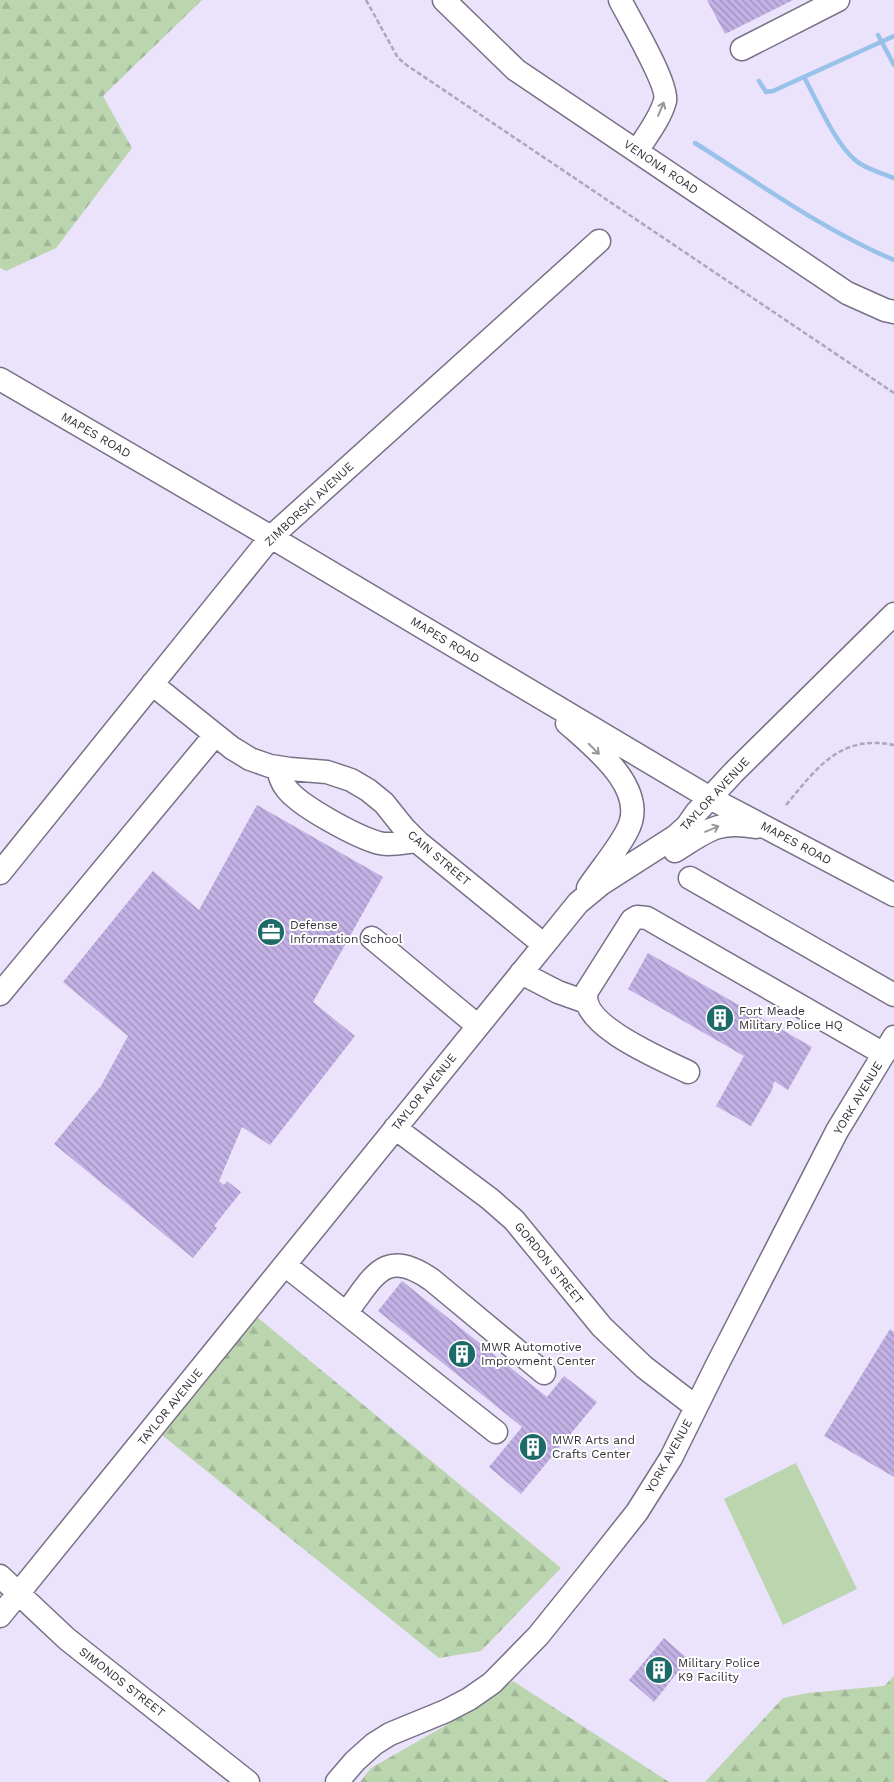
<svg xmlns="http://www.w3.org/2000/svg" width="894" height="1782" font-family="'Work Sans',sans-serif">
<defs>
<pattern id="forest-firs" width="22" height="20" patternUnits="userSpaceOnUse" patternTransform="scale(1.25)"><rect width="22" height="20" fill="#bbd5af"/><path d="M5 1l3.5 6h-7zM16 11l3.5 6h-7z" fill="#a1b797"/></pattern>
<pattern id="building-back-hatch" width="6" height="6" patternUnits="userSpaceOnUse" patternTransform="scale(1.25)"><rect width="6" height="6" fill="#c2b1e4"/><path d="M-1 5l2 2M0 0l6 6M5-1l2 2" fill="none" stroke="#9e90ba"/></pattern>
</defs>
<rect width="100%" height="100%" fill="#eae3fb"/>
<!-- green -->
<path fill="#bbd5af" d="M796 1463 857 1589 783 1625 724 1499Z"/>
<!-- forest -->
<path fill="url(#forest-firs)" d="M0 0H202L103 96 132 148 56 248 6 271 0 268Z
M257 1317 561 1568 481 1651 439 1658 162 1435Z
M894 1676V1782H705L783 1698 808 1693 884 1686Z
M513 1681 669 1782H360L371 1768 443 1727Z"/>
<g fill="none" stroke-linecap="round" stroke-linejoin="round">
<!-- stream -->
<path stroke="#99c2ea" stroke-width="4.5" d="M878 35 894 65
M804 77C817 101 835 143 855 160 865 169 882 173 894 178
M759 81 766 92 773 91 894 36
M695 143C760 184 823 230 894 260"/>
</g>
<!-- building -->
<path fill="url(#building-back-hatch)" d="M707 0H793L725 34Z
M257 805 383 877 313 1002 355 1036 270 1145 242 1127 219 1181 224 1185 227 1181 241 1192 214 1226 217 1228 193 1258 54 1144 101 1086 128 1036 63 982 153 871 199 910Z
M648 953 812 1047 788 1090 774 1081 772 1090 751 1126 716 1106 744 1056 628 989Z
M402 1281 547 1397 564 1376 597 1402 521 1494 489 1467 522 1427 378 1311Z
M890 1329 894 1332V1477L824 1436Z
M664 1638 688 1659 654 1702 629 1680Z"/>
<g fill="none" stroke-linecap="round" stroke-linejoin="round">
<defs>
<path id="minor" d="M444 0 516 70 847 293 885 310 894 312
M620 0C629 18 669 85 665 101 660 119 647 135 637 151
M742 49 838 0
M0 379 271 537 710 798 894 895
M152 684 232 748 250 759 270 766 290 769 327 772 351 780 368 790 384 803 404 828 419 843 543 944
M567 723C594 747 650 790 627 831 618 849 600 870 588 888
M278 767C279 775 281 782 286 788 299 806 357 837 379 843 390 846 405 842 417 841
M675 851C707 831 717 820 756 827
M0 873 271 537 599 241
M690 878 894 995
M372 938 478 1026
M521 973 558 992 586 1002
M0 994 215 735
M688 1072C664 1060 577 1025 587 991L632 920 637 917 647 918 884 1054
M395 1128 490 1199 514 1220 602 1327 644 1367 696 1407
M285 1265 496 1432
M346 1313C374 1277 384 1246 432 1280L544 1373
M0 1576 67 1639 248 1782
M0 1616 578 903 601 884 676 836 687 826 696 813 734 772 894 614
M337 1782 355 1761 374 1744 390 1734 446 1711 469 1699 492 1683 538 1636 588 1574 637 1512 671 1458 717 1365 837 1131 894 1037"/>
</defs>
<!-- minor casing -->
<use href="#minor" stroke="#787186" stroke-width="25"/>
<!-- path -->
<path stroke="#ada7ba" stroke-width="2.5" stroke-dasharray="5 2.5" stroke-linecap="butt" d="M366 0 398 58 408 66 894 393
M786 805C817 768 840 734 894 745"/>
<!-- minor -->
<use href="#minor" stroke="#fff" stroke-width="22"/>
</g>
<!-- one-way arrows -->
<defs><path id="oneway-shaft" d="M-6 0H5M1.5-3L5.5 0L1.5 3" fill="none" stroke-width="1.6" stroke-linecap="round" stroke-linejoin="round" transform="scale(1.25)"/></defs>
<g stroke="#99989c">
<use href="#oneway-shaft" transform="translate(661 109) rotate(-67)"/>
<use href="#oneway-shaft" transform="translate(594 749) rotate(45)"/>
<use href="#oneway-shaft" transform="translate(712 829) rotate(-23)"/>
</g>
<!-- icons -->
<defs>
<symbol id="office-disc" viewBox="-11 -11 22 22"><circle r="9.5" fill="#1d6a69" stroke="#fff"/><path d="M-6-3h4V-5.5h4V-3h4V5H-6ZM-1-4.5V-3h2v-1.5ZM-6 0V1H6V0Z" fill="#fff"/></symbol>
<symbol id="building-disc" viewBox="-11 -11 22 22"><circle r="9.5" fill="#1d6a69" stroke="#fff"/><path d="M-4-6H4V6H1V3H-1V6H-4ZM-2.5-4.3h1.7v1.8h-1.7ZM.8-4.3h1.7v1.8H.8ZM-2.5-1h1.7V.8h-1.7ZM.8-1h1.7V.8H.8Z" fill="#fff"/></symbol>
</defs>
<g fill-rule="evenodd">
<use href="#office-disc" x="255" y="916" width="32" height="32"/>
<use href="#building-disc" x="704" y="1002" width="32" height="32"/>
<use href="#building-disc" x="446" y="1338" width="32" height="32"/>
<use href="#building-disc" x="517" y="1431" width="32" height="32"/>
<use href="#building-disc" x="643" y="1654" width="32" height="32"/>
</g>
<g text-anchor="middle" stroke-width="4" stroke-linejoin="round" paint-order="stroke">
<!-- street labels -->
<g font-size="12" fill="#333039" stroke="#fff">
<text transform="translate(661 167) rotate(34)" y="4">VENONA ROAD</text>
<text transform="translate(96 435) rotate(30)" y="4">MAPES ROAD</text>
<text transform="translate(309 504) rotate(-43)" y="4">ZIMBORSKI AVENUE</text>
<text transform="translate(445 640) rotate(31)" y="4">MAPES ROAD</text>
<text transform="translate(715 794) rotate(-47)" y="4">TAYLOR AVENUE</text>
<text transform="translate(796 843) rotate(28)" y="4">MAPES ROAD</text>
<text transform="translate(439 858) rotate(40)" y="4">CAIN STREET</text>
<text transform="translate(424 1092) rotate(-51)" y="4">TAYLOR AVENUE</text>
<text transform="translate(858 1098) rotate(-59)" y="4">YORK AVENUE</text>
<text transform="translate(549 1263) rotate(51)" y="4">GORDON STREET</text>
<text transform="translate(170 1407) rotate(-51)" y="4">TAYLOR AVENUE</text>
<text transform="translate(669 1456) rotate(-61)" y="4">YORK AVENUE</text>
<text transform="translate(122 1682) rotate(38)" y="4">SIMONDS STREET</text>
</g>
<!-- poi labels -->
<g font-size="12" fill="#333039" stroke="#fff" text-anchor="start">
<text x="290" y="929">Defense<tspan x="290" dy="14">Information School</tspan></text>
<text x="739" y="1015">Fort Meade<tspan x="739" dy="14">Military Police HQ</tspan></text>
<text x="481" y="1351">MWR Automotive<tspan x="481" dy="14">Improvment Center</tspan></text>
<text x="552" y="1444">MWR Arts and<tspan x="552" dy="14">Crafts Center</tspan></text>
<text x="678" y="1667">Military Police<tspan x="678" dy="14">K9 Facility</tspan></text>
</g>
</g>
</svg>
